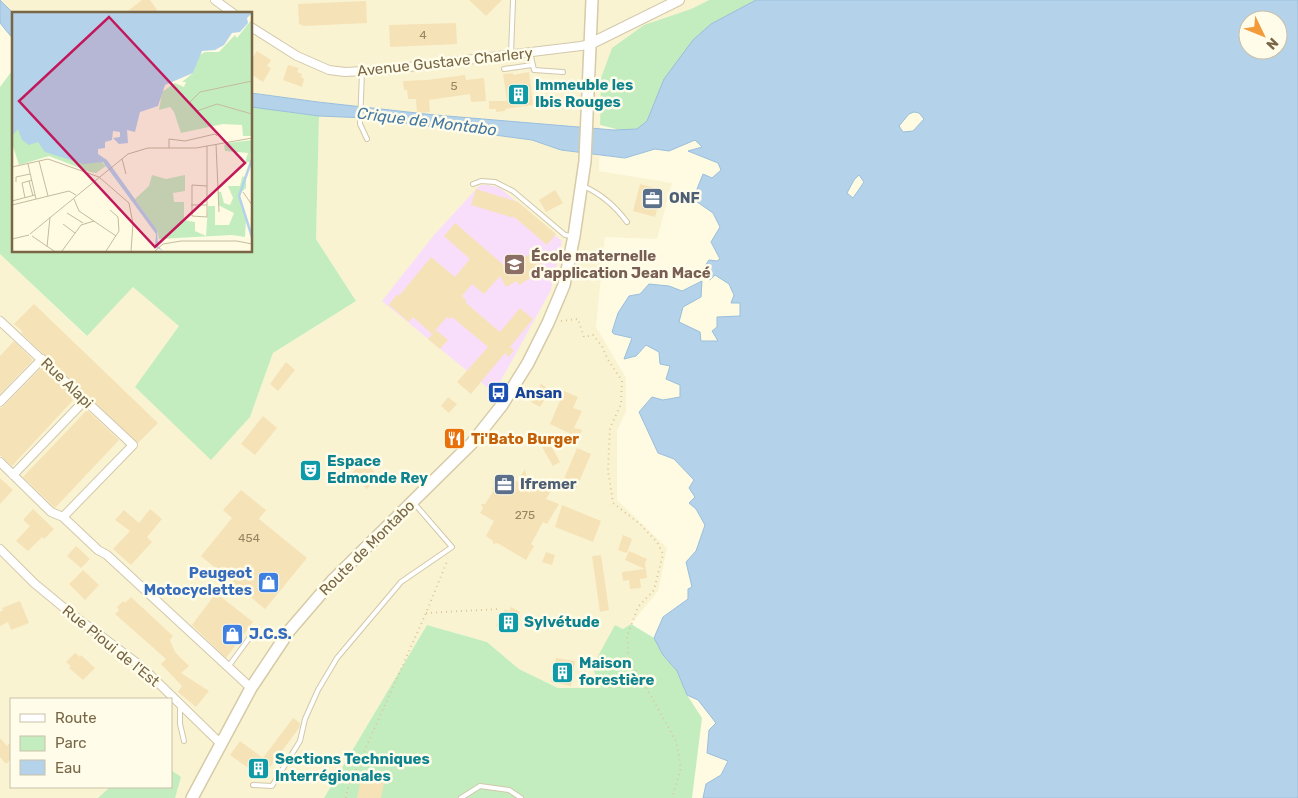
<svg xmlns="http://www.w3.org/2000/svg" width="1298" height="798" font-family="Rubik,sans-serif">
<rect width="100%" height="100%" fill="#fefbe2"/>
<!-- residential -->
<path fill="#f9f3d2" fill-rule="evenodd" d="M1 0H709L691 9 601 79 599 171 672 183 657 239 605 237 596 327 626 378V411L617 431V500L667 548 658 591 631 624 623 629 616 626 602 688H558L519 669 487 642 427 625 324 798H0V254L86 336 133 287 180 326 250 417 273 353 356 301 316 239 319 116 318 103 251 93V14H14ZM11 699H171V787H11Z"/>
<!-- education -->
<path fill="#f8defa" d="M480 185H489L500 188 562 241 551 290 494 393 382 301 434 235Z"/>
<!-- green -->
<path fill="#c4edbf" d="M709 0H933L717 121 632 133 600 125 601 78 612 48 644 25 691 9Z
M14 68V251H251V107L319 116 316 239 356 301 273 353 250 417 211 460 135 387 179 326 133 287 87 336 0 254V87Z
M631 624 654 638 663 655 677 671 687 695 702 718 692 798H324L427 625 487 642 519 669 558 688H601L592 667 615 625 623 629Z
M171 770 181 777 175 798H98L110 787H171Z"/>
<!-- water -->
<path fill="#b4d2ea" stroke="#9abfdc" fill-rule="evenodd" d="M0 0 14 14V40L0 23Z
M756 0H1298V798H703L706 784 721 775 728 761 707 753 709 730 716 723 698 700 687 695 677 671 663 655 654 638 663 617 688 599V589L692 587 686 562 696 551 705 525 696 509 689 503 695 497 689 488 694 480 674 459 658 453 639 412 652 397 663 400 680 397V385L666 379 670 366 660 364 659 352 646 345 636 356 624 359 632 338 614 334 612 332 618 313 629 296 640 294 649 284 669 286 682 291 702 281 701 297 683 307 679 322 700 332 701 341H718L712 331 717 327V317L740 316V303H731L734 295 729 284 715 275 710 280 703 276 702 270 709 260 717 261 720 259 711 242 720 227 713 213 693 199 703 174 712 178 721 170 718 163 688 151 702 147 695 140 669 151 655 149 625 158 561 150 532 140 367 118 319 116 251 107V93L318 102 435 115 614 130 637 129 647 121 664 79 693 40 711 24ZM1248 20H1278V50H1248ZM914 112 919 113 924 119 913 131 903 132 899 126 909 114ZM859 175 864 182 853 198 847 193 854 180Z"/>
<!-- building -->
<path fill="#f6e2b7" d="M142 0H150L160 14H124Z
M469 0H502L486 16Z
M366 1 367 23 304 26 299 24 298 4Z
M456 23 457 44 390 47 389 25Z
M257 51 271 60 267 66 271 68 263 82 251 74V60Z
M288 65 299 68 297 72 302 74 301 77 304 79 302 87 283 80Z
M529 72 533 105 505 109V111L496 112V109H489V101H507L503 74 513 73V75Z
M465 75 466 80 484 78 486 101 471 102 470 94 429 100 430 112 417 113 416 99H408L407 90H404L403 81 427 80Z
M640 184 663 190 655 217 633 211Z
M476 189 518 202 556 234 547 245 512 215 514 218 471 205Z
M555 190 563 203 546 212 539 200Z
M455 223 506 267 534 252 542 266 532 272 534 276 519 285 517 281 506 287 500 276 484 294 472 284 462 296 467 301 465 302 500 332 520 308 533 319 510 347 514 350 509 357 505 353 471 394 457 382 488 347 452 317 450 319 447 317 432 334 413 317 409 322 389 305 397 294 399 296 431 257 455 277 470 259 444 236Z
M34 304 158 423 138 443 21 333 23 332 14 324Z
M436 330 448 340 440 349 428 339Z
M14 341 33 360 0 394V356Z
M286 362 295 370 278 391 270 384Z
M42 367 75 398 12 466 0 455V408L4 406Z
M541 384 550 390 540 407 531 402Z
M564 391 578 397 573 408 582 411 574 428 582 430 578 439 568 435 569 433 550 424Z
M448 397 457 404 449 413 441 406Z
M87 410 119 440 55 508 23 477Z
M263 416 277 428 255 455 241 444Z
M453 428 462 436 452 446 444 438Z
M549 442 560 462 553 466 542 447Z
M577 448 591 454 575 491 561 486Z
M363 461 379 476 367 489 351 474Z
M525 469 529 494 537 482 551 491 546 499 559 504 547 524 543 522 531 544 534 546 526 560 501 545 497 543 493 544V541L486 536 494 521 480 513 483 508 481 504H485L494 490 492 489 494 485 493 481H497L502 473 517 482Z
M0 478 13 490 0 504Z
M241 490 266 510 259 519 307 558 265 609 201 556 232 518 223 510Z
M562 505 601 521 593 542 555 527Z
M33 509 54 529 44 539 42 537 28 551 16 541 30 526 23 520Z
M150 509 162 519 147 537 152 542 131 565 113 549 130 531 115 520 124 510 139 523Z
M623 535 632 539 627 553 618 550Z
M76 546 90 559 81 568 67 556Z
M629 551 647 559 645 563 647 578 640 579 641 588 630 589 629 580 623 581 622 572 645 569 625 560Z
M546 552 555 555 552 565 542 562Z
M601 555 609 610 600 612 592 556Z
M83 570 99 585 85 600 69 584Z
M216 593 253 622 226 658 192 625Z
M131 597 173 636 170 640 175 652 189 666 181 673 209 691 196 707 178 692 182 686 161 664 166 659 115 614 119 610 117 607 123 601 125 603Z
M20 601 29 623 11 630 8 622 0 626V612L3 610 2 608Z
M511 607 520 612 518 616 520 618 513 631 507 627 505 630 496 626 505 609 509 611Z
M75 653 80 657 81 655 95 668 83 680 69 668 71 666 66 662Z
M556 658 575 661 571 686 551 682Z
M293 718 300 723 299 728 262 778 230 755 240 741 263 758Z
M0 738 7 746 11 742V759L6 764 0 757Z
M361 779 384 783 381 798H357Z"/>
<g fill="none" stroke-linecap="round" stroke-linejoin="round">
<defs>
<path id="service" d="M530 52 534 70 563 72
M511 54 513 0
M504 69 532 65
M362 72 360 124 367 139
M473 184 481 181 495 182 513 191 565 235 572 236
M583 186C602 194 615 206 627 222
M228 667 256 629
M180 705V724L184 741
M253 785 272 786 300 741 305 719 318 690 337 658 401 582 452 547 413 502
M461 798 480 786 509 790 521 798"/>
<path id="minor" d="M215 0 234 14
M251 27 297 56 329 70 345 72 384 70 581 46 590 44
M0 321 133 445 63 517 51 512 0 462
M0 402 42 359
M13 475 85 400
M63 517 98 550 107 555 251 688
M0 549 34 583 69 612 142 667 221 744"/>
<path id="tertiary" d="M590 44 679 0"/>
<path id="secondary" d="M192 798 251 688 289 631 332 581 472 443 502 405 528 363 548 323 564 285 574 236 585 161 592 0"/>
</defs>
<!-- service casing -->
<use href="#service" stroke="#d2c8aa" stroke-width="6"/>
<!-- minor casing -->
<use href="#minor" stroke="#d2c8aa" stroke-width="10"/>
<!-- tertiary casing -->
<use href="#tertiary" stroke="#d2c8aa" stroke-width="12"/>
<!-- secondary casing -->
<use href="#secondary" stroke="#d6caa7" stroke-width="14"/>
<!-- path -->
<path stroke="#dbc69a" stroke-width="2" stroke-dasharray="1 4" stroke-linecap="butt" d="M561 321 578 319 584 337 593 335 602 346 607 358 622 381 621 404 610 428 608 471 613 503 640 524 657 542 663 554 654 590 638 607 627 637 629 659 647 689 676 741 681 768 672 798
M426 613 499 609
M346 798 347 790 426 613 448 559"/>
<!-- service -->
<use href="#service" stroke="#fff" stroke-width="4"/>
<!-- minor -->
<use href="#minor" stroke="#fff" stroke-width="8"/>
<!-- tertiary -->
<use href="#tertiary" stroke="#fff" stroke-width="10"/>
<!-- secondary -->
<use href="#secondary" stroke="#fff" stroke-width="11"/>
</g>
<!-- icons -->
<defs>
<symbol id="building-square" viewBox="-11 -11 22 22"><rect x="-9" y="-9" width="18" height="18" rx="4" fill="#0f9aa8" stroke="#fffdea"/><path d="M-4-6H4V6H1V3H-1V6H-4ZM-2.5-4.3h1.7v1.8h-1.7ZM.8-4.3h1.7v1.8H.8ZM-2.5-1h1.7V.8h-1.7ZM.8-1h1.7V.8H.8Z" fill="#fff"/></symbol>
<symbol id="office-square" viewBox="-11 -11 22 22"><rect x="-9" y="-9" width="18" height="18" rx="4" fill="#5c6f8a" stroke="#fffdea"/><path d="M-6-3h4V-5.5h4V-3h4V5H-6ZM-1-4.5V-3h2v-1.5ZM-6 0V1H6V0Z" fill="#fff"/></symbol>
<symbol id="school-square" viewBox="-11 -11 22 22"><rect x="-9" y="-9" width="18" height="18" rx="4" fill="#8d6e63" stroke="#fffdea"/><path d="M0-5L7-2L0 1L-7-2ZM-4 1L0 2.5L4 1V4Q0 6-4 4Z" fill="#fff"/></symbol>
<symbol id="bus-square" viewBox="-11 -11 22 22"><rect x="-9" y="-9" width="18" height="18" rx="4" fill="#1a4fb4" stroke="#fffdea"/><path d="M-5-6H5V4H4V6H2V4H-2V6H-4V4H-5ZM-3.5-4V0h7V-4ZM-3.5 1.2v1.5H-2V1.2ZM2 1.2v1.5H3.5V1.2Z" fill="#fff"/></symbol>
<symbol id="restaurant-square" viewBox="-11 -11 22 22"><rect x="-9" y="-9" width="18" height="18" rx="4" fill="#e8710a" stroke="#fffdea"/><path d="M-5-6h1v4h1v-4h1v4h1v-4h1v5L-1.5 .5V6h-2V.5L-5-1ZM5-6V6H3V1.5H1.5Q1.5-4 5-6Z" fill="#fff"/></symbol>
<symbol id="theatre-square" viewBox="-11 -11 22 22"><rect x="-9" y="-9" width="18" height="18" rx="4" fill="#0f9aa8" stroke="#fffdea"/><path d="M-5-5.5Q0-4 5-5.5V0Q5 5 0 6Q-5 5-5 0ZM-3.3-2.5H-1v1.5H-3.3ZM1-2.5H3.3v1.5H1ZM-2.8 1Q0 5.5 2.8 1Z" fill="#fff"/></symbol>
<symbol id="shop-square" viewBox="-11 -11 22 22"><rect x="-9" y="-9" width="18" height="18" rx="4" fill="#3f7fe0" stroke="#fffdea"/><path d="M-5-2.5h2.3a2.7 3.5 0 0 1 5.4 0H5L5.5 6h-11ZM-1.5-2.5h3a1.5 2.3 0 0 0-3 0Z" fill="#fff"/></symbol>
</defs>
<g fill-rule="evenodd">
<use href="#building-square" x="506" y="82" width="25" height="25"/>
<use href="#office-square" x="640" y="186" width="25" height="25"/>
<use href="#school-square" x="502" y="252" width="25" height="25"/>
<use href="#bus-square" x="486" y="380" width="25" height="25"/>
<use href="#restaurant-square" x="442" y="426" width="25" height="25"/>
<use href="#theatre-square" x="298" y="458" width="25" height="25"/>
<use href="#office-square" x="492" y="472" width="25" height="25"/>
<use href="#shop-square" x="256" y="570" width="25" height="25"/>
<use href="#building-square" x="496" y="610" width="25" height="25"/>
<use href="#shop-square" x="220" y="622" width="25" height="25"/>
<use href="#building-square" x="550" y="660" width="25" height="25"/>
<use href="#building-square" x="246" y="756" width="25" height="25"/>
</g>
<g text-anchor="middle" stroke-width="5" stroke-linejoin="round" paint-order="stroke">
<!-- number labels -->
<g font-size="12" fill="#988562">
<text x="423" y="39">4</text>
<text x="454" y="90">5</text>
<text x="525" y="519">275</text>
<text x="249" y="542">454</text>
</g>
<!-- street labels -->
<g font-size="15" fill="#786646" stroke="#fffdea">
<text transform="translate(445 62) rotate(-6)" y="5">Avenue Gustave Charlery</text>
<text transform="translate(67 383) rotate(44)" y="5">Rue Alapi</text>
<text transform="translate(367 548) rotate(-45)" y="5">Route de Montabo</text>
<text transform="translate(111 646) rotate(39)" y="5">Rue Pioui de l'Est</text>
</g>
<!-- culture labels -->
<g font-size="15" font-weight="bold" fill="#0d838f" stroke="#fffdea" text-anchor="start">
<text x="535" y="90">Immeuble les<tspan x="535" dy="17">Ibis Rouges</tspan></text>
<text x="327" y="466">Espace<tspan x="327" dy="17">Edmonde Rey</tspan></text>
<text x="524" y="627">Sylvétude</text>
<text x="579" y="668">Maison<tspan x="579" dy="17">forestière</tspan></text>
<text x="275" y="764">Sections Techniques<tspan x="275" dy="17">Interrégionales</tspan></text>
</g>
<!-- service labels -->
<g font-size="15" font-weight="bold" fill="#4e5e75" stroke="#fffdea" text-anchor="start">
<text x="669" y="203">ONF</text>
<text x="520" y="489">Ifremer</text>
</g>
<!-- education labels -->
<g font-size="15" font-weight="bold" fill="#785e54" stroke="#fffdea" text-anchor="start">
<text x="531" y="261">École maternelle<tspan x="531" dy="17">d'application Jean Macé</tspan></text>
</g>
<!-- transit labels -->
<g font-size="15" font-weight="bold" fill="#164399" stroke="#fffdea" text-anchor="start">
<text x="515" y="398">Ansan</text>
</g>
<!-- food labels -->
<g font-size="15" font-weight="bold" fill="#c56008" stroke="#fffdea" text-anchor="start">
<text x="471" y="444">Ti'Bato Burger</text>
</g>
<!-- shop labels -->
<g font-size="15" font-weight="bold" fill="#366cbe" stroke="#fffdea" text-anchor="end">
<text x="252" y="578">Peugeot<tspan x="252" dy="17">Motocyclettes</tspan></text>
<text x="249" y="639" text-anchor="start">J.C.S.</text>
</g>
<!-- water labels -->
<g font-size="16" font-style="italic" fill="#4579a4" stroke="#fffdea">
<text transform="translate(427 121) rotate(7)" y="6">Crique de Montabo</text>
</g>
</g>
<!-- overview -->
<g transform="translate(12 12)">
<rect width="240" height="240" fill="#fefbe2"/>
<path d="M240 7V124H231L230 113 211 112 169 121 162 100 158 95 147 98 150 80 163 71 172 75 174 70H170L181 61 188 43 193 40H207L220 26 223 23 225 26ZM0 106 81 142 94 154 84 161 78 160 37 144 7 153 0 131ZM240 128 238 150H233L236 141 213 139 212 133 216 131ZM140 163 154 167 173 163V179L161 181 162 190H172V208L183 210V219L194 224 196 194H203V213H217L222 201 206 193V180H209L212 191 218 193 221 186 216 174H228L230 165 234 164V176L226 183 234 207 233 225 220 223 147 227 145 218 123 187 137 174Z" fill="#c4edbf"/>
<path d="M0 1H240L235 6 236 11 228 20 220 21 212 33 203 38 190 39 181 61 153 73 146 94 128 100 123 120 115 118 116 131 107 132 101 126 108 125V120L101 119 100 128 93 130V136L86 137V142L95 148 145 218 146 234 151 239 143 235 144 222 91 150 71 152 33 140 26 130 17 133 10 128 6 117 0 124Z" fill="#b4d2ea"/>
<path fill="none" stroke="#b4d2ea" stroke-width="2.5" d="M240 147 227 184 240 225"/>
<path fill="none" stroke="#c4bb9f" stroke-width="1" d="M240 69 188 80 178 90 185 99 205 92 240 102M204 132 207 200M195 134V174M157 136V127L173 129 203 122 205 124M110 147 114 162M27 149 36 184M16 152 24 187M0 155 36 147 87 165 117 191 121 212 119 239M17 169 21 184M4 170V165L18 162M180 173 195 174V205L180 204ZM231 180 240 193M13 186 10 171 20 168M62 187 67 199 104 224M0 189 23 183M0 193 57 179 64 183M179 193H195M55 201 71 211M51 212 63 221M18 222 116 142 136 136H184L240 126M20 224 42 239M0 227 17 223M35 235 38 205M50 239 69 213 82 209M94 239 107 219 106 205 98 198M143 239 151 232 169 229H225L240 232"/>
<path fill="#c2185b" fill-opacity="0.15" stroke="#c2185b" stroke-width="2.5" d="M97 5 233 151 143 235 7 89Z"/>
<rect width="240" height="240" fill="none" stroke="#786646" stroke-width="2.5"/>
</g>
<!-- legend -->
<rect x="10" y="698" width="162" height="90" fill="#fffdea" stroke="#c9c1a8"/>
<rect x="20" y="714" width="25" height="8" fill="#ffffff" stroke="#c9c1a8"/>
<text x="55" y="723" font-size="15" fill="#786646">Route</text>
<rect x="20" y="736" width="25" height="15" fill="#c4edbf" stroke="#c9c1a8"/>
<text x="55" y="748" font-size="15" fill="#786646">Parc</text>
<rect x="20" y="760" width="25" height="15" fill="#b4d2ea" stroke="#c9c1a8"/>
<text x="55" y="773" font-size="15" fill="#786646">Eau</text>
<!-- north arrow -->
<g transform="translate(1263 35) rotate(133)"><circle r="24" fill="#fffdea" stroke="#c9c1a8"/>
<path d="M0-4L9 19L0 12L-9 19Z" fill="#f39a3b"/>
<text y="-8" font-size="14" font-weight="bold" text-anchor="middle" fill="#786646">N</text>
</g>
</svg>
